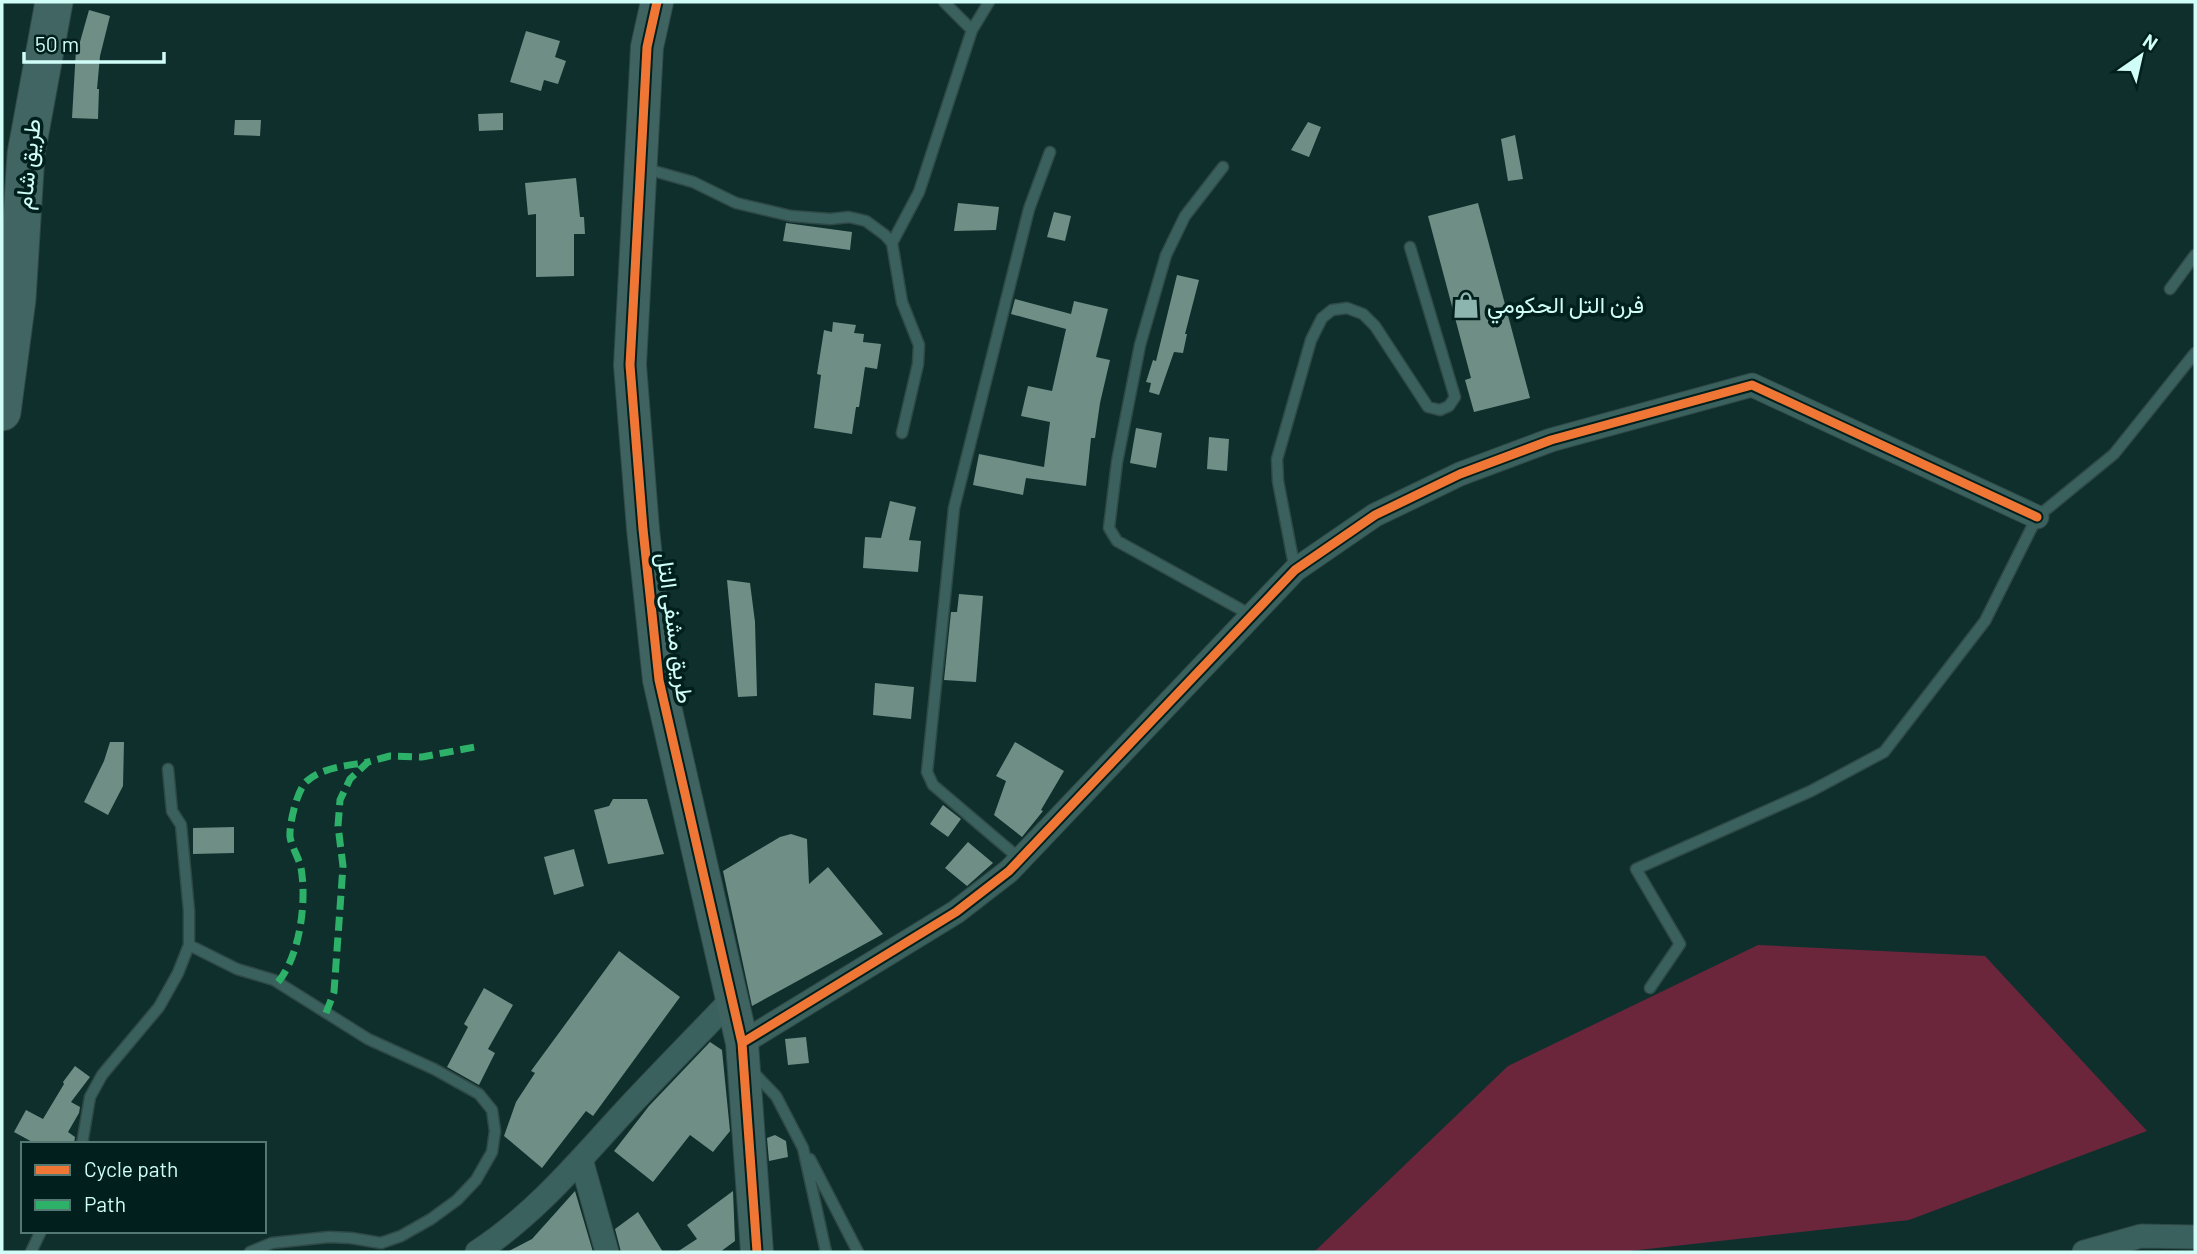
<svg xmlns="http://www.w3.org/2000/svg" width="2197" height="1254" font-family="Barlow,Vazirmatn,sans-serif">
<rect width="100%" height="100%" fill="#0e2f2c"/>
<!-- green -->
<path fill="#6c263c" d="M1758 945 1985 956 2147 1131 1909 1220 1621 1252H1314L1508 1066Z"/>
<!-- building -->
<path fill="#6f8e86" d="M89 10 110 16 100 56 97 89H99L98 119 72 118 76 49H78Z
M526 31 560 41 555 57 566 61 558 84 544 80 541 91 510 82Z
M503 113V130L479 131 478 114Z
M235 120H261L260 136 234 135Z
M1308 122 1321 127 1309 157 1291 150Z
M1515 135 1523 179 1508 181 1501 139Z
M576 178 580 217H584L585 234H574V276L536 277V214L528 215 525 183Z
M958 203 999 207 996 230 954 231Z
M1478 203 1530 398 1474 412 1465 380 1471 378 1428 216Z
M1054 212 1071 216 1065 241 1047 237Z
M786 223 852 232 850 250 783 241Z
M1177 275 1199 280 1185 334H1187L1183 353 1174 352 1159 395 1149 392 1151 383 1146 382 1153 360 1156 361Z
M1015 299 1071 314 1074 301 1108 309 1096 357 1110 360 1100 403 1095 438H1091L1086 486 1026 478 1023 495 973 485 979 454 1044 467 1050 422 1021 416 1028 386 1052 391 1066 329 1011 314Z
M833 322 856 325 854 333 864 334 863 342 881 344 877 369 865 367 859 407H856L852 434 814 428 821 375 817 374 824 330 832 332Z
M1136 428 1162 433 1156 468 1130 463Z
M1209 437 1229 439 1227 471 1207 469Z
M890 501 916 507 909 540 921 541 918 572 863 568 865 537 881 538Z
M727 580 750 583 755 622 757 696 738 697Z
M959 594 983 596 976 682 944 680 951 612H957Z
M875 683 914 687 911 719 873 715Z
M110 742H124L123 786 108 815 84 802 104 761Z
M1015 742 1064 771 1041 810 1043 811 1022 837 994 815 1006 781 996 776Z
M613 799H647L664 854 608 864 594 810 609 806Z
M943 805 961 819 948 837 930 824Z
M234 827V853L193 854V828Z
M791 834 807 839 809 884 828 867 883 934 752 1006 723 871 780 837Z
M968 842 993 863 967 886 945 868Z
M574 849 584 886 554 895 544 857Z
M619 951 680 997 593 1116 586 1111 542 1168 504 1136 516 1102 535 1073 531 1071Z
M484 988 513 1005 488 1049 495 1053 479 1085 447 1067 468 1027 464 1024Z
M806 1037 809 1063 788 1065 785 1039Z
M710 1042 722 1050 730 1131 713 1152 690 1135 653 1182 614 1151 649 1106Z
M75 1066 90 1077 71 1102 80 1107 79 1113 68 1132 75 1137 74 1144H36L14 1132 26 1110 43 1119 64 1084 63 1082Z
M775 1135 786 1141 788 1157 769 1161 767 1138Z
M575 1191 593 1252H507L532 1239Z
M733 1191 735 1241 720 1252H677L697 1239 687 1225Z
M638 1212 663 1252H621L615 1229Z"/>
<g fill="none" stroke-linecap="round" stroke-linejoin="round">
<defs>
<path id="lane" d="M944 2 972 30
M1223 167 1185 216 1166 255 1140 345 1117 462 1109 528 1117 541 1251 615
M643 168 693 182 736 203 791 216 830 219 849 217 866 221 885 235 892 243 902 302 919 345 918 364 902 433
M892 243 919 192 972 30 989 2
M2170 289 2195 255
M1295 570 1278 481 1277 459 1311 340 1322 318 1332 310 1347 308 1363 314 1375 326 1428 407 1440 410 1449 406 1455 397 1410 247
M1020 859 933 785 927 772 954 508 1029 209 1050 152
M189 945 237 969 274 980 368 1039 434 1069 479 1094 492 1110 495 1131 492 1152 476 1180 457 1200 431 1219 401 1236 381 1243 351 1238 329 1237 272 1243 250 1252
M1650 988 1680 944 1636 869 1811 791 1884 752 1985 621 2037 517 2114 454 2195 353
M752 1071 776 1096 803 1148 826 1252
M82 1144 90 1097 102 1075 159 1007 178 973 189 945V911L181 825 172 811 168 769
M810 1159 858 1252
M31 1252 41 1231"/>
<path id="street" d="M742 1043 956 912 1009 871 1295 570 1375 515 1460 474 1551 440 1752 385 2037 517
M581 1159 607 1252
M477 1252C534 1215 578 1162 624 1112 659 1074 696 1037 732 999
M2084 1252 2141 1236 2195 1237"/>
<path id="secondary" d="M657 2 647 47 630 365 643 529 659 680 742 1043 757 1252"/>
<path id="primary" d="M2 412 17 299 26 154 54 2"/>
</defs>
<!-- lane casing -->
<use href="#lane" stroke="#2f4946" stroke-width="13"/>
<!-- street casing -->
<use href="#street" stroke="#2f4946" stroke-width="25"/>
<!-- secondary casing -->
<use href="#secondary" stroke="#2f4946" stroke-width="34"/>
<!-- primary casing -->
<use href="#primary" stroke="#2f4946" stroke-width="39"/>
<!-- lane -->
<use href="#lane" stroke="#3b615e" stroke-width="10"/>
<!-- street -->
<use href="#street" stroke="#3b615e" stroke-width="23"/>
<!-- secondary -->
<use href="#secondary" stroke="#3f6360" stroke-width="32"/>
<!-- primary -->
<use href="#primary" stroke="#416562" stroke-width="37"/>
<!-- quiet -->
<path stroke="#2db169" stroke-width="7" stroke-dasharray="14 7" stroke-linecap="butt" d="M278 982C300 956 307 901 301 868 299 858 292 848 290 837 289 825 297 789 307 781 323 767 347 766 368 762
M326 1013 334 992 343 866 338 826 340 800 350 779 368 762 390 756 422 757 475 747"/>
<defs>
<path id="cycleway" d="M657 2 647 47 630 365 643 529 659 680 742 1043 757 1252
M742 1043 956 912 1009 871 1295 570 1375 515 1460 474 1551 440 1752 385 2037 517"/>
</defs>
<!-- cycleway casing -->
<use href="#cycleway" stroke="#01201d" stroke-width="13"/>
<!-- cycleway -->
<use href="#cycleway" stroke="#f07635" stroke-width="9"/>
</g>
<!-- icons -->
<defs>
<symbol id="shop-bare" viewBox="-9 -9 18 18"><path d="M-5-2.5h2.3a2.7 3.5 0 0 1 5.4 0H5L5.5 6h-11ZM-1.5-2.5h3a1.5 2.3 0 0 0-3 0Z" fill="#8cb5b0" stroke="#01201d" stroke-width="2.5" paint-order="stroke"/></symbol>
</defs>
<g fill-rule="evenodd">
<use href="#shop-bare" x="1447" y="286" width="38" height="38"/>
</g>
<g text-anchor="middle" stroke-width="7" stroke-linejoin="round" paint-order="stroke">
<!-- street labels -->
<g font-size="23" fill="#d0fdf7" stroke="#01201d">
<text transform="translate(28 164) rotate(-84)" y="8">طريق شام</text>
<text transform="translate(675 628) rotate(82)" y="8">طريق مشفى التل</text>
</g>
<!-- poi labels -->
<g font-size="23" fill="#d0fdf7" stroke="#01201d" text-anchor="start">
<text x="1487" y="313">فرن التل الحكومي</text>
</g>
</g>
<!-- border -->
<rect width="2197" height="1254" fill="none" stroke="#d0fdf7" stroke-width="7"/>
<!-- legend -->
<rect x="21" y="1142" width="245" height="91" fill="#01201d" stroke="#547874" stroke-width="2"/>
<rect x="35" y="1165" width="35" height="10" fill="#f07635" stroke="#547874" stroke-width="2"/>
<text x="84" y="1177" font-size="21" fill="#d0fdf7">Cycle path</text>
<rect x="35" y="1200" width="35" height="10" fill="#2db169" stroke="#547874" stroke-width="2"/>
<text x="84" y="1212" font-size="21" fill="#d0fdf7">Path</text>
<!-- north arrow -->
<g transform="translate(2141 56) rotate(34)" stroke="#01201d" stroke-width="5" paint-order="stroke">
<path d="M0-5L12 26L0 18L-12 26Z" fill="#d0fdf7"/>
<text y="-10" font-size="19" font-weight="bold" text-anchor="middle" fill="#d0fdf7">N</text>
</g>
<!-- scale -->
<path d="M24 52v10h140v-10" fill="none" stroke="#d0fdf7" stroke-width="3.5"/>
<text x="35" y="52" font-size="21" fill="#d0fdf7" stroke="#01201d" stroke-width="5" paint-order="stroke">50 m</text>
</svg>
